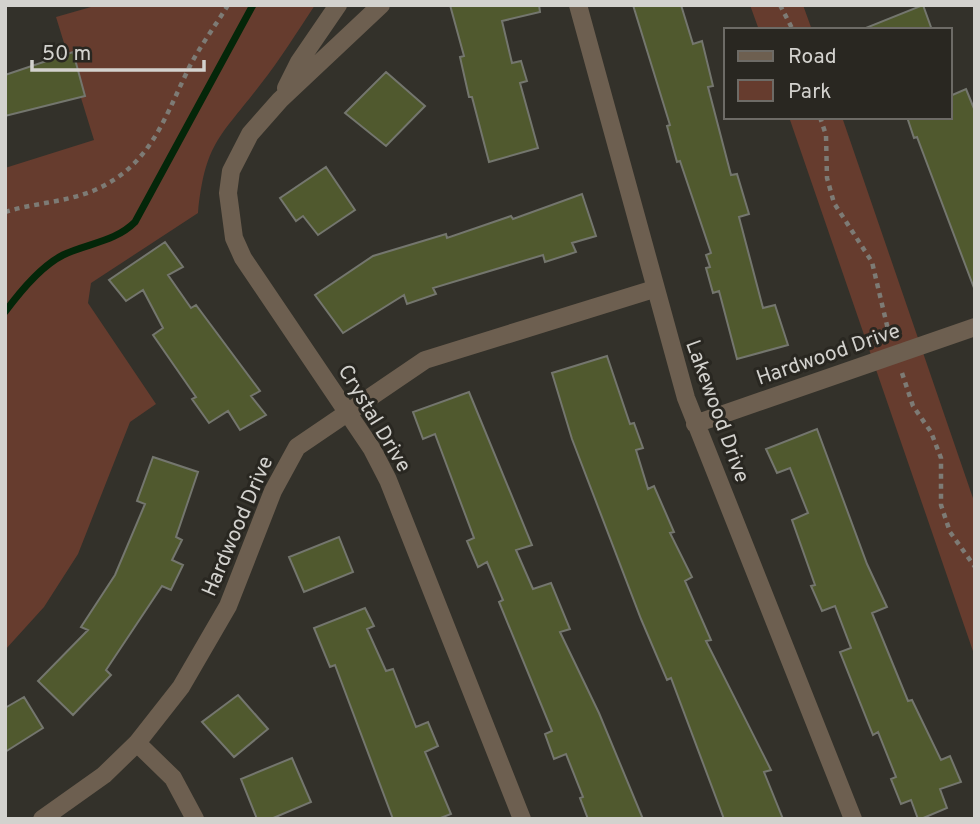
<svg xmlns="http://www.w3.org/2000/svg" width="980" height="824" font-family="Overpass,sans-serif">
<rect width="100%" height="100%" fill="#33312a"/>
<!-- green -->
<path fill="#663c2e" d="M98 5H315C297 32 280 60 260 85 220 137 205 143 198 213L91 283 88 303 156 404 130 422 78 554 44 607 5 650V168L94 140 56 17Z
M750 5H803L812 30H759Z
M789 117H842L975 504V657Z"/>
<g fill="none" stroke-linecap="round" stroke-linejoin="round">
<!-- stream -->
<path stroke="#042609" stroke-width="7" d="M5 312C19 293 41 266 63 255 88 243 115 242 135 222L253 5"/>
</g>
<!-- building -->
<path fill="#50592e" stroke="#74766e" stroke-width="2" d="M450 5H539L540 12 502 21 512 63 521 61 527 81 520 83 538 148 489 162 472 97H469L460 57 464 56Z
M633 5H681L693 44 702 41 713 86 708 87 731 175 737 174 749 214 739 217 763 308 775 305 788 345 737 359 719 291 713 293 706 268 710 267 706 255 711 253 680 161 677 162 667 126 670 125Z
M923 5 932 30H864L863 29Z
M73 52 85 96 5 116V75Z
M386 72 425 106 386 146 345 113Z
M966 89 975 111 974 288 917 137 914 138 907 117H950V96Z
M326 167 355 210 318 235 303 216 296 221 280 198Z
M582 194 596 236 572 243 576 252 545 262 543 255 433 288 436 294 407 304 404 295 343 333 315 295 373 256 446 234 447 238 511 216 513 219Z
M165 242 183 267 168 275 191 308 196 305 260 391 251 396 266 415 240 430 228 411 209 423 192 399 196 397 153 335 163 328 143 290 126 301 109 280Z
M607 356 630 424 634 423 643 448 636 450 648 489 654 486 674 532 670 533 692 577 685 581 711 640 706 641 771 770 764 772 783 819H724L671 678 667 680 641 619 572 439 552 373Z
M469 392 532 545 516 550 533 589 551 583 570 629 560 632 599 713 643 819H588L580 798 583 797 566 754 554 759 545 734 552 731 499 602 503 600 487 562 478 567 467 541 474 538 435 434 423 439 413 412Z
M817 429 867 564 887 607 872 613 908 701 912 700 941 760 950 756 961 782 940 789 947 808 921 819H918L911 800 901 804 891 779 896 777 878 732 873 735 840 652 851 648 835 606 822 611 811 586 815 585 792 520 808 513 790 468 777 473 766 449Z
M153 457 198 472 176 537 182 540 172 560 183 565 171 590 162 586 106 670 111 675 73 715 38 681 88 630 81 627 115 575 145 504 137 501Z
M339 537 353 572 304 592 289 557Z
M365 608 374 626 367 629 386 671 393 669 416 727 428 722 438 746 425 752 451 814 438 819H393L335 665 330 667 314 628Z
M238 695 268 729 234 757 202 722Z
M24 697 43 728 5 752V708Z
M292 758 311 802 271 819H257L241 779Z"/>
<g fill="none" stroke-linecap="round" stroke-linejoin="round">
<!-- path -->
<path stroke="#7d7b75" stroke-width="4.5" stroke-dasharray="5 5" stroke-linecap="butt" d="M780 5 793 30
M820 117 826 135 827 178 834 203 872 262 890 338
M5 212C34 203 67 202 95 190 149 166 163 122 186 74 197 50 214 28 228 5
M902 373 913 406 931 432 941 458V505L950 532 975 567"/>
<!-- minor -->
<path stroke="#6d5f50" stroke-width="18" d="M381 5 280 100 250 134 231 171 228 193 234 238 243 258 372 449 388 480 522 819
M578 5 686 398 853 819
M286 88 299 62 338 5
M695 424 975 327
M137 743 173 778 195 819
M42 819 104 775 137 743 181 687 228 606 273 491 297 447 425 360 654 289"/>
</g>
<g text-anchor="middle" stroke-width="6" stroke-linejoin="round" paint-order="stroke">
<!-- street labels -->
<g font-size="21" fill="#d3d2ce" stroke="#292721">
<text transform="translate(828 354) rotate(-19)" y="7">Hardwood Drive</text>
<text transform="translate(718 411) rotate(70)" y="7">Lakewood Drive</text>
<text transform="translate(375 418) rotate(59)" y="7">Crystal Drive</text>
<text transform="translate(237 526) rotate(-67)" y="7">Hardwood Drive</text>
</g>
</g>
<!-- border -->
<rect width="980" height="824" fill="none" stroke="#d3d2ce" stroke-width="14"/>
<!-- legend -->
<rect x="724" y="28" width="228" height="91" fill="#292721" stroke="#6d6b66" stroke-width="2"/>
<rect x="738" y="51" width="35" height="10" fill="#6d5f50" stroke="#6d6b66" stroke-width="2"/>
<text x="788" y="63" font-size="21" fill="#d3d2ce">Road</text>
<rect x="738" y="80" width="35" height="21" fill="#663c2e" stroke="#6d6b66" stroke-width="2"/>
<text x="788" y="98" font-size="21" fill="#d3d2ce">Park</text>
<!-- scale -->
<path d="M32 60v10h172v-10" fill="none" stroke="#d3d2ce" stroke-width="3.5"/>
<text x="42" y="60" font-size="21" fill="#d3d2ce" stroke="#292721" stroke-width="5" paint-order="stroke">50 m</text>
</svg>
